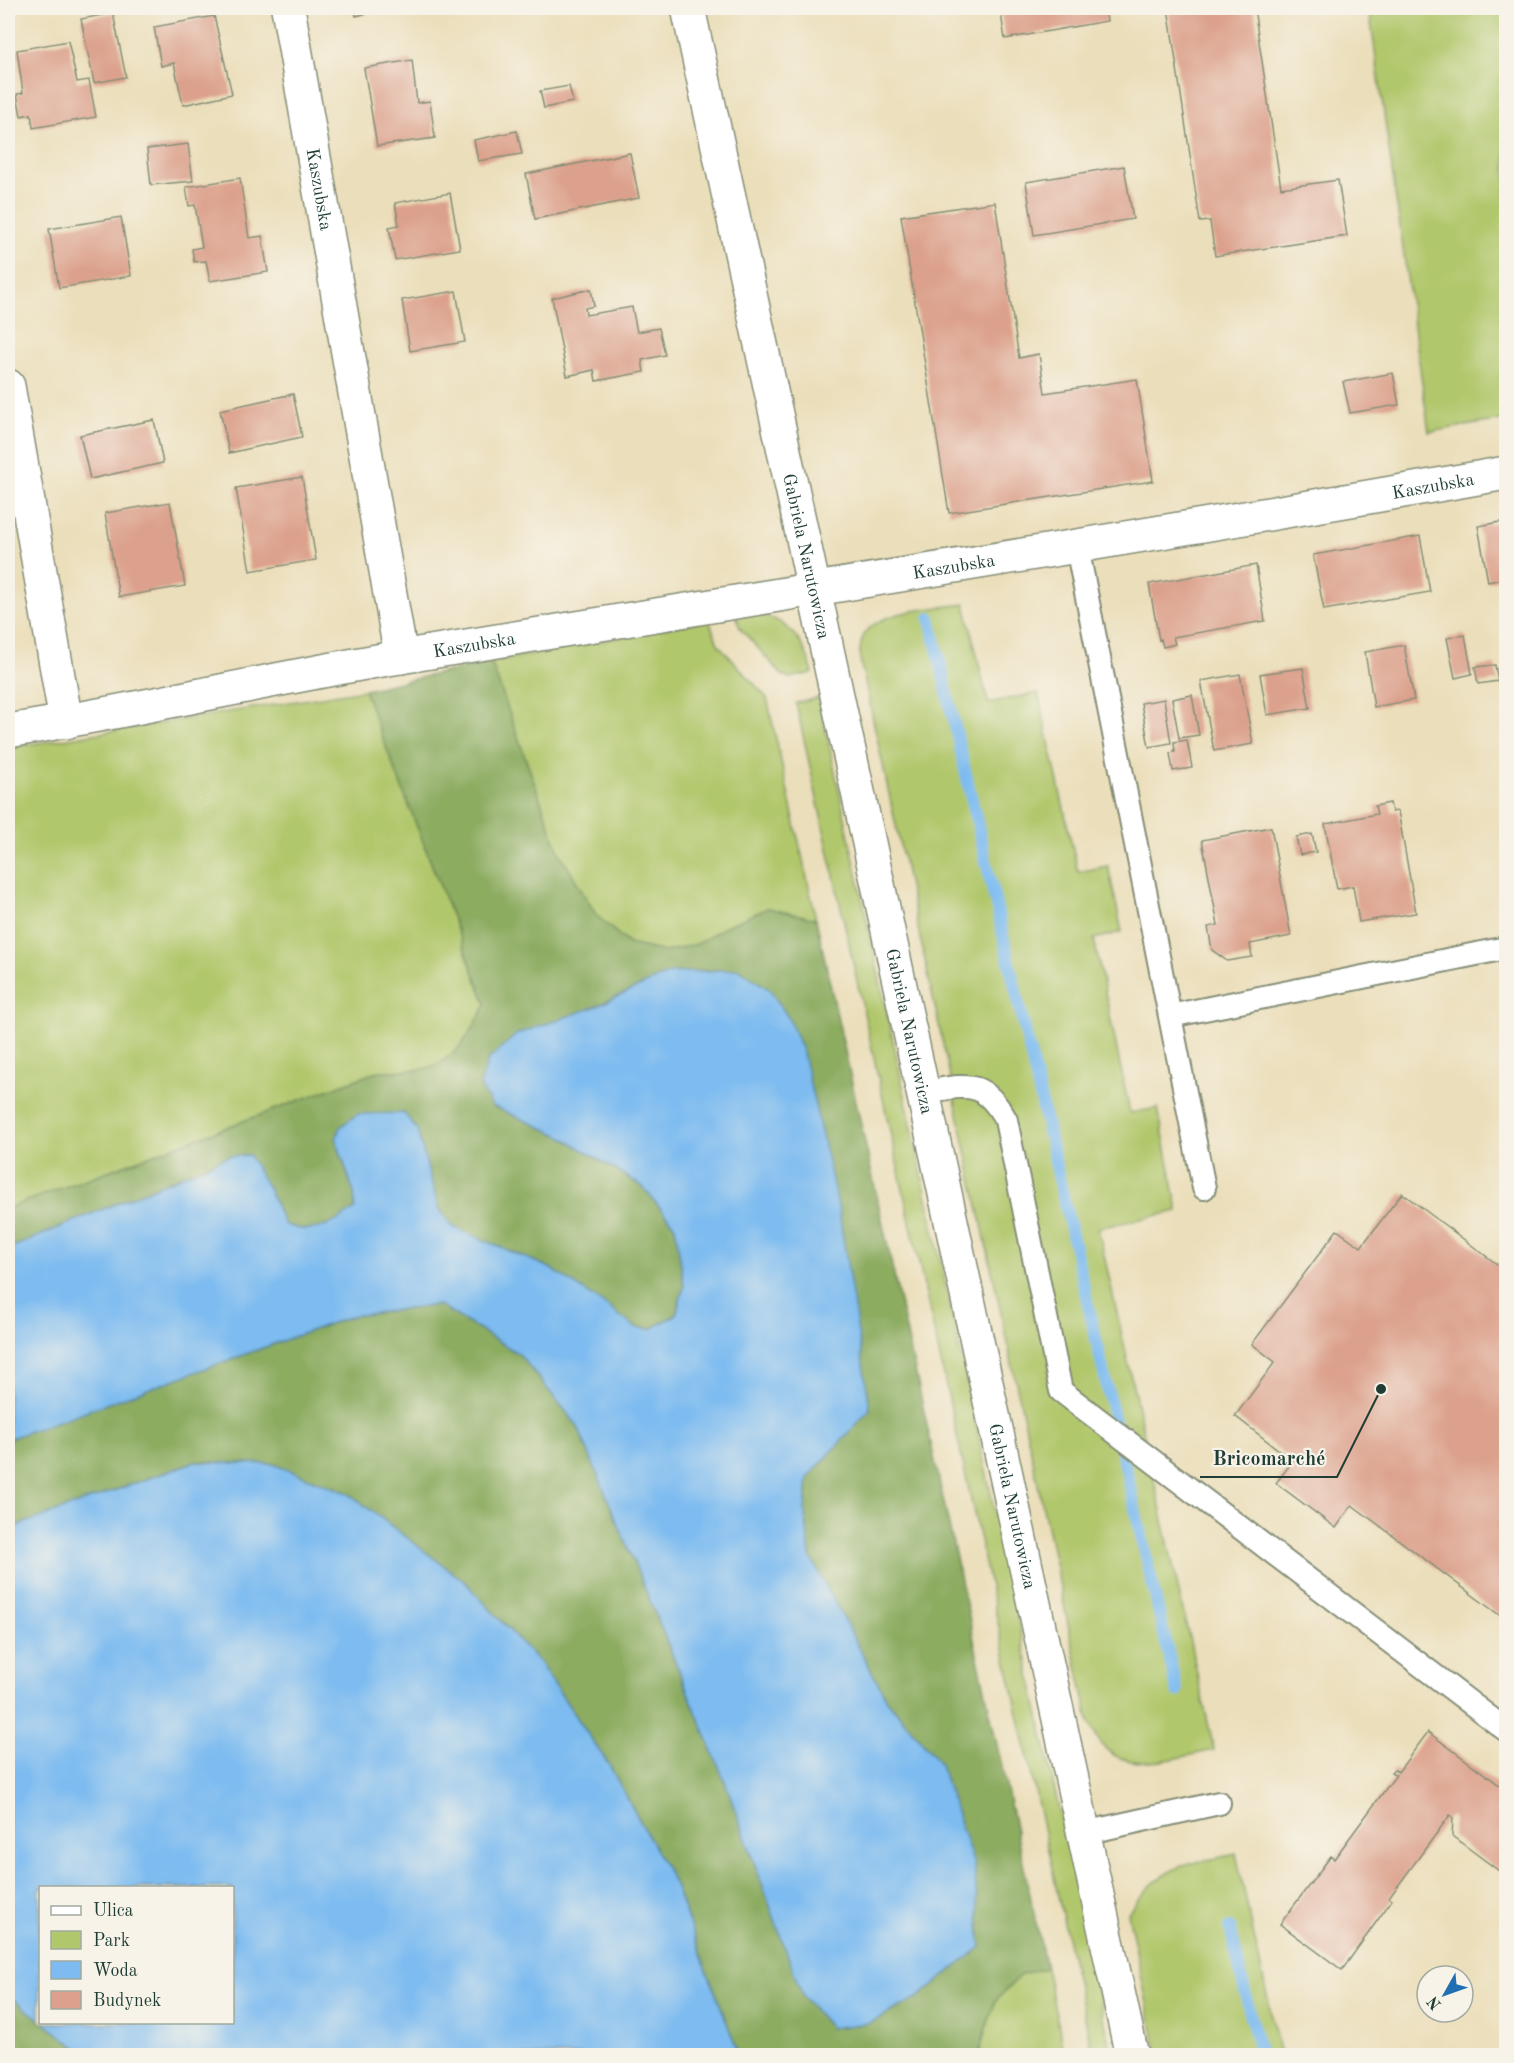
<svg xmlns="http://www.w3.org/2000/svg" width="1514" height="2063" font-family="'Old Standard TT',serif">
<rect width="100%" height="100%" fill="#f7f3e8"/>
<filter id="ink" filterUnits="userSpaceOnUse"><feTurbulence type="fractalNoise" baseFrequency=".0167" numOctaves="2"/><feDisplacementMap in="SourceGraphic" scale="12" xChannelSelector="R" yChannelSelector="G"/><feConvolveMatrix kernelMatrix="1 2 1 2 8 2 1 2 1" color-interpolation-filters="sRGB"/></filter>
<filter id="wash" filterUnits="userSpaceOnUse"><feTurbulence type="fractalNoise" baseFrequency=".008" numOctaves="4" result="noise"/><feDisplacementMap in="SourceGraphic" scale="24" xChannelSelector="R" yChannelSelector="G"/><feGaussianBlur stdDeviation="1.35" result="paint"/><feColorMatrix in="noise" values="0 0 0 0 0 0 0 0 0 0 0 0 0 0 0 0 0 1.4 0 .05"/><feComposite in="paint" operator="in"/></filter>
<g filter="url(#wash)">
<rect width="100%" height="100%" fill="#ebdeba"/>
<!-- green -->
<path fill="#b1c76c" stroke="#688250" stroke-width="1.5" d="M1369 8H1506V419L1429 432Z
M965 604 988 703 1038 693 1078 872 1108 866 1122 932 1094 939 1130 1113 1158 1108 1178 1211 1098 1228 1214 1750C1182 1756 1129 1776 1103 1746 1097 1739 1093 1729 1089 1721L860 659C860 649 860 640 866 632 884 609 939 608 965 604Z
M736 615C744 615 753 614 760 615 790 620 806 646 813 673L790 678 782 675 740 628Z
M709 620 718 644 767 698 816 919 768 908 728 925 697 944 665 952 629 944 596 915 559 852 491 662Z
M364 690 486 1004C473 1030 457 1060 427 1068 412 1072 394 1070 379 1071L8 1208V748Z
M819 698 822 712 1112 2055H1093L796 703Z
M1236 1854 1280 2055H1158L1128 1913C1163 1863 1182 1866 1236 1854Z
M1046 1968 1065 2055 979 2056 985 2031 996 2000 1022 1974Z"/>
<!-- forest -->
<path fill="#8cac60" stroke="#56744a" stroke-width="1.5" d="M491 662 559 852 596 915 629 944 665 952 697 944 728 925 768 908 816 919 1046 1968 1022 1974 996 2000 985 2031 979 2055H739L674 1883 609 1765 539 1662 464 1581 348 1493 273 1464 194 1462 8 1529V1439L352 1316 439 1305 519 1354 577 1425 726 1784 802 1995 830 2028 870 2023 917 1998 981 1947 939 1762 887 1700 810 1556 805 1510 808 1478 870 1409 788 1017 770 990 739 969 669 973 597 1006 492 1106 561 1136 642 1186 675 1226 684 1286 676 1315 651 1329 636 1328 603 1303 550 1268 453 1227 439 1209 417 1130 336 1140 354 1193 355 1209C332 1226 312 1236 284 1224L269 1190 248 1155 229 1156 8 1249V1208L379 1071C394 1070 412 1072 427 1068 457 1059 473 1030 486 1004L364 690Z
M8 1995 40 2020V2022L44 2023 89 2055H8Z"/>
<!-- water -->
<path fill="#7dbbf0" stroke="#4e7c92" stroke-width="1.5" d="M739 969 770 990 788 1017 803 1053 838 1206 870 1409 808 1478 805 1510 810 1556 887 1700 939 1762 974 1864 981 1947 917 1998 870 2023 830 2028 802 1995 726 1784 577 1425 519 1354 439 1305 352 1316 8 1439V1249L229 1156 249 1155 269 1190 284 1224C311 1236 332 1226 355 1209L354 1193 336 1139 340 1127 358 1114 404 1113 417 1130 439 1209 453 1227 550 1268 603 1303 636 1328 651 1329 676 1315 684 1286 675 1226 642 1186 561 1136 492 1106 480 1086 488 1060 517 1034 597 1006 669 973Z
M194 1462 273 1464 348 1493 464 1581 539 1662 609 1765 674 1883 739 2055 89 2056 44 2023 232 2022V1888H40V2020L8 1995V1529Z"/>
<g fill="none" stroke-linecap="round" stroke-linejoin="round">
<!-- stream -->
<path stroke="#7dbbf0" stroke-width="12" d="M930 618 1177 1691
M1230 1928 1260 2056"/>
</g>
<g id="blocks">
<!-- building -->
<path fill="#dca18c" d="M90 8H108V9L91 12Z
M354 8H388L356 16Z
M1000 8H1105L1107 21 1005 39Z
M1168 8H1254L1281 188 1338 180 1347 236 1215 256 1210 221 1200 222Z
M113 13 126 77 94 83 81 19Z
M214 16 232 94 183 105 174 63 161 66 154 27Z
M68 41 77 82 89 80 96 117 33 128 31 114 21 116 17 94 23 93 17 50Z
M412 60 417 103 430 101 435 138 377 146 364 68Z
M569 86 573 102 544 108 540 91Z
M517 131 522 154 478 161 474 140Z
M188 144 193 181 151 185 147 149Z
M630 153 639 198 535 219 526 174Z
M1124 166 1133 219 1034 235 1026 182Z
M240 178 249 238 262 236 268 272 210 281 206 261 194 262 192 249 202 247 195 205 189 206 186 187Z
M450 193 460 249 395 260 389 227 399 225 395 203Z
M995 202 1019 358 1039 354 1045 393 1137 379 1153 481 949 513 901 216Z
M121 217 131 276 59 288 49 229Z
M591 289 594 306 585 308 586 315 632 307 637 332 659 328 665 355 642 360 644 372 596 381 594 370 567 376 552 298Z
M456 291 465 342 410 351 402 300Z
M1393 373 1399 405 1350 413 1343 382Z
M293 394 302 437 229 453 220 410Z
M154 420 163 463 90 479 80 435Z
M302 477 316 560 250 571 236 488Z
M170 502 185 586 119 597 105 513Z
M1506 521V578L1488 582 1478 526Z
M1420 536 1430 592 1324 610 1313 555Z
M1256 565 1265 621 1173 637 1175 644 1163 647 1161 639 1159 640 1149 584Z
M1465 635 1472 674 1455 678 1447 638Z
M1404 645 1414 700 1374 707 1365 652Z
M1495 665 1498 681 1478 684 1475 667Z
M1303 668 1310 708 1267 715 1260 674Z
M1240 674 1253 744 1214 751 1201 681Z
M1192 695 1199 735 1179 738 1172 699Z
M1164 699 1171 743 1149 747 1141 703Z
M1187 740 1192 768 1173 771 1170 753 1175 752 1174 742Z
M1390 803 1392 812 1398 811 1416 913 1359 922 1353 886 1337 889 1325 824 1377 814 1375 806Z
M1271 827 1291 936 1250 944 1252 957 1227 961 1212 950 1208 927 1218 925 1202 840Z
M1312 834 1316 852 1300 855 1296 837Z
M1402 1193 1506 1271V1620L1352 1505 1336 1528 1276 1483 1293 1461 1235 1416 1275 1362 1252 1344 1337 1230 1361 1247Z
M1428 1732 1506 1790V1876L1452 1836 1453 1817 1450 1815 1389 1898 1392 1900 1342 1970 1280 1924 1331 1856 1334 1859 1396 1775 1391 1772 1394 1769 1398 1772Z"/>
</g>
</g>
<g filter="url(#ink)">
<use href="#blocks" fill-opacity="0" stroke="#858e77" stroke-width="1.5"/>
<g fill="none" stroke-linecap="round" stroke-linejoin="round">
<defs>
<path id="lane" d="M1077 547 1204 1188
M1170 1016 1506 948
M923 1092C966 1086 982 1077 1006 1120L1061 1391 1506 1730
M1084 1833 1219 1803"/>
<g id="street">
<path id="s1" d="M288 8 401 657"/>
<path d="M8 386 66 722"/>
<path id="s2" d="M8 731C141 710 272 678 406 656 773 595 1140 538 1506 473"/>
</g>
<g id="secondary">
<path id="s3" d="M688 8 1132 2056"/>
</g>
</defs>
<!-- lane casing -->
<use href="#lane" stroke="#858e77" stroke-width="26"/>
<!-- street casing -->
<use href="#street" stroke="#858e77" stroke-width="36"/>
<!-- secondary casing -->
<use href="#secondary" stroke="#858e77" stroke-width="36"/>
<!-- lane -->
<use href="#lane" stroke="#fff" stroke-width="22"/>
<!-- street -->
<use href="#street" stroke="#fff" stroke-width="33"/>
<!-- secondary -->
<use href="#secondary" stroke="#fff" stroke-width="33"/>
</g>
</g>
<g text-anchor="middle" stroke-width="4.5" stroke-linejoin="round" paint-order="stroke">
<!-- street labels -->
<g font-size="18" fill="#1f3d34" stroke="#f7f3e8">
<text dy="6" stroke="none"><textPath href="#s1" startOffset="184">Kaszubska</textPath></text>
<text dy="6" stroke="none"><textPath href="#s2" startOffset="1446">Kaszubska</textPath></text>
<text dy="6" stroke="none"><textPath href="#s3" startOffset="561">Gabriela Narutowicza</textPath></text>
<text dy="6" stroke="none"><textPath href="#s2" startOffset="960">Kaszubska</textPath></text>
<text dy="6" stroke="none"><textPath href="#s2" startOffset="474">Kaszubska</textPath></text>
<text dy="6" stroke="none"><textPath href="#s3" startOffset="1047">Gabriela Narutowicza</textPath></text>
<text dy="6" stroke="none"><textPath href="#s3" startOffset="1533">Gabriela Narutowicza</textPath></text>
</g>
</g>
<!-- callouts -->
<path fill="none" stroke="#1f3d34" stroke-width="2" d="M1381 1389L1337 1477H1200"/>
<circle fill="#1f3d34" stroke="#f7f3e8" stroke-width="2" cx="1381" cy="1389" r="6"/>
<g font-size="20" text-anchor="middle" font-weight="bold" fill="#1f3d34" stroke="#f7f3e8" stroke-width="4.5" stroke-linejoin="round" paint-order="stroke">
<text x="1269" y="1465">Bricomarché</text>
</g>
<!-- margin -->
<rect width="1514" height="2063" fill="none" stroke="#f7f3e8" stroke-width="30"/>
<!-- legend -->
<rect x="39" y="1886" width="195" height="138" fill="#f7f3e8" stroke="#a1aaa0" stroke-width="1.5"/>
<rect x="51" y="1906" width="30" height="9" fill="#ffffff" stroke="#a1aaa0" stroke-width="1.5"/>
<text x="93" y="1916" font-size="18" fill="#1f3d34">Ulica</text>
<rect x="51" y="1931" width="30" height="18" fill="#b1c76c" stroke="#a1aaa0" stroke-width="1.5"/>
<text x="93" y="1946" font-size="18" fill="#1f3d34">Park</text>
<rect x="51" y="1961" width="30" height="18" fill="#7dbbf0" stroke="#a1aaa0" stroke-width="1.5"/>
<text x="93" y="1976" font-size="18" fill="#1f3d34">Woda</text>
<rect x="51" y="1991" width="30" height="18" fill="#dca18c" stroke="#a1aaa0" stroke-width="1.5"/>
<text x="93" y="2006" font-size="18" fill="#1f3d34">Budynek</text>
<!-- north arrow -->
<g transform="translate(1445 1994) rotate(230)"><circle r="28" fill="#f7f3e8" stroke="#a1aaa0" stroke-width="1.5"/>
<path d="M0-4.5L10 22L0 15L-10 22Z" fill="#1f6fb2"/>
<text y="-9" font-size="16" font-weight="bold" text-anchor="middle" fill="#1f3d34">N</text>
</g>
</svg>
